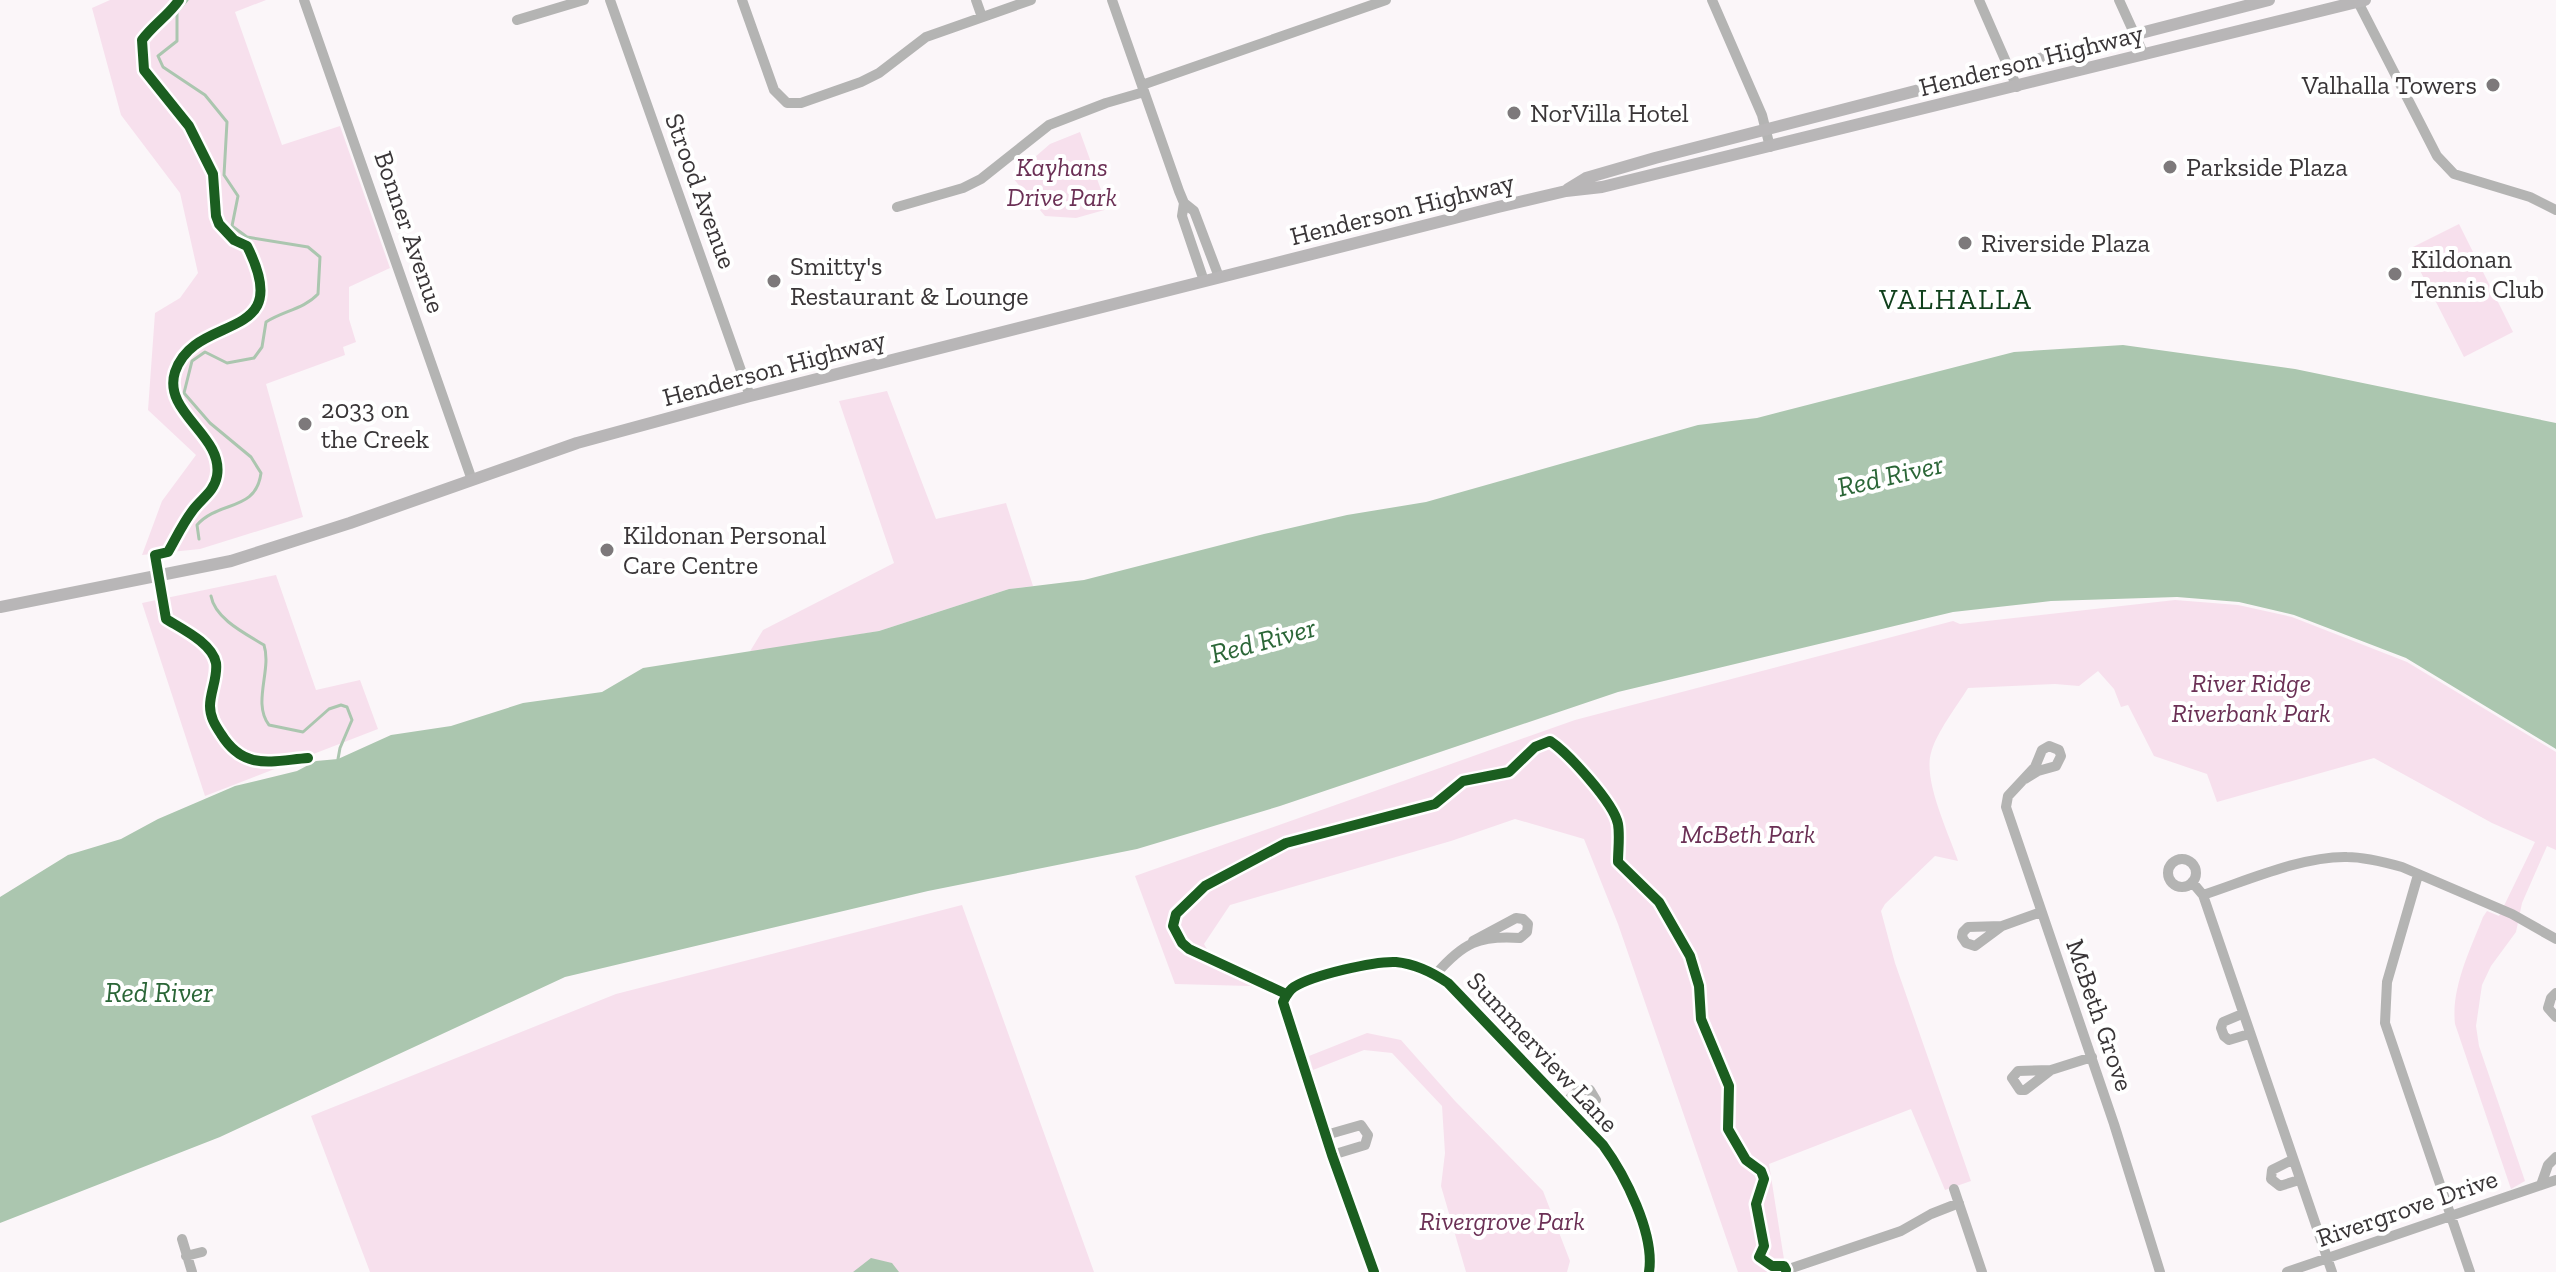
<svg xmlns="http://www.w3.org/2000/svg" width="2556" height="1272" font-family="'Zilla Slab',serif">
<rect width="100%" height="100%" fill="#fbf6f9"/>
<!-- green -->
<path fill="#f7e0ed" d="M110 0H266L235 12 282 145 340 126 390 268 349 287V319L356 342 343 347 345 355 266 384 303 517 200 549 142 555 162 501 196 455 148 410 155 313 180 298 198 273 180 193 121 115 92 8Z
M1080 132 1108 209 1076 218 1045 216 1012 177 1050 144Z
M2459 224 2513 332 2464 357 2409 249Z
M887 391 936 519 1006 503 1033 586 1009 589 879 631 749 653 763 630 894 563 839 401Z
M276 575 316 690 360 680 378 729 205 796 142 603Z
M2175 600 2238 605 2292 617 2407 662 2556 752V850L2547 846 2522 903 2516 932 2491 966 2482 985 2476 1026 2479 1046 2525 1181 2511 1189 2455 1024C2451 988 2470 950 2483 917L2487 911 2499 916 2535 842 2492 823 2374 758 2217 802 2207 774 2154 756 2128 705 2121 707 2114 689 2098 671 2079 686 2055 684 1968 688C1957 706 1936 733 1931 753 1923 781 1949 834 1958 861L1935 856 1885 904 1881 911 1895 963 1971 1181 1945 1190 1911 1109 1769 1164 1786 1272H1738L1618 924 1584 839 1515 819 1451 841 1230 905 1204 944 1208 951 1281 990 1280 994 1250 986 1175 984 1135 876 1575 720 1953 621 1960 624Z
M962 905 1094 1272H370L311 1116 616 994Z
M1367 1033 1401 1040 1455 1101 1543 1191 1570 1261 1567 1272H1466L1441 1186 1445 1153 1442 1106 1392 1053 1364 1050 1313 1070 1309 1056Z"/>
<!-- water -->
<path fill="#abc6af" d="M2123 345 2295 369 2556 423V749L2406 658 2294 615 2239 602 2177 597 2051 601 1953 612 1618 692 1280 806 1137 849 928 891 565 977 220 1137 0 1223V897L68 855 121 839 158 819 235 786 297 771 316 761 338 759 391 735 451 726 523 703 602 692 643 668 879 631 1009 589 1084 580 1264 534 1347 515 1426 502 1698 425 1757 418 2014 352Z
M871 1258 892 1263 899 1272H853Z"/>
<g fill="none" stroke-linecap="round" stroke-linejoin="round">
<!-- stream -->
<path stroke="#abc6af" stroke-width="3" d="M187 0 177 12V41L158 56 163 67 205 95 227 122 224 175 238 196 232 226 247 237 308 247 320 257 318 294C304 309 283 311 266 322L262 347 254 358 227 363 205 352 192 361 184 393 210 423 251 457 261 473C256 512 219 500 197 525L199 539
M211 596C215 619 246 634 264 645 272 670 252 703 269 725L303 732 329 709 341 705 347 707 352 720 340 748 338 759"/>
<!-- minor -->
<path stroke="#b4b4b3" stroke-width="10" d="M304 0 472 480
M610 0 750 396
M742 0 774 90 787 103H801L861 82 879 73 926 37 1031 0
M976 0 982 17
M1112 0 1179 191 1184 203 1194 211 1219 277
M1712 0 1762 115 1770 147
M1979 0 2017 87
M2119 0 2144 55
M2357 0 2437 156 2454 174 2530 197 2556 210
M517 20 584 0
M1142 85 1386 0
M1184 203 1182 216 1204 281
M897 207 963 188 981 179 1049 125 1106 103 1144 92
M2025 779 2038 771 2056 766 2061 756 2059 750 2049 746 2042 750 2035 767 2008 796 2006 807 2114 1124 2160 1272
M2168 873a14 14 0 1 1 28 0a14 14 0 1 1-28 0Z
M2418 875 2387 982 2385 1023 2470 1272
M2192 882 2203 895 2332 1272
M2203 895C2246 881 2302 856 2347 857 2365 857 2384 862 2402 867L2512 914 2556 939
M2002 926 1975 946 1966 943 1962 937 1963 932 1968 927 2002 926 2041 912
M1436 974C1463 943 1479 935 1520 938L1527 932 1528 924 1523 919 1516 918 1473 941
M2556 993 2551 998 2548 1008 2556 1017
M2242 1014 2223 1022 2221 1028 2224 1036 2229 1040 2249 1034
M2051 1070 2018 1071 2012 1078 2020 1090H2025L2051 1070 2092 1057
M1564 1104 1579 1090H1590L1596 1100 1578 1119
M1326 1135 1361 1125 1368 1135 1365 1145 1332 1155
M2292 1160 2272 1170 2271 1179 2280 1186 2299 1180
M2541 1185 2548 1165 2556 1157
M1954 1189 1982 1272
M182 1239 192 1272
M186 1256 202 1252
M1786 1270 1901 1231 1931 1214 1959 1203
M1374 1272 1332 1155 1283 1002C1286 996 1288 991 1294 987 1313 975 1374 961 1396 962 1416 964 1432 972 1448 983L1603 1145C1625 1175 1655 1234 1649 1272
M2287 1272 2556 1180"/>
<!-- major -->
<path stroke="#b8b6b7" stroke-width="12" d="M1568 189 1586 178 1655 158 2269 0
M0 607 231 561 350 523 577 443 750 396 1498 207 1566 191 1602 187 2365 0"/>
<defs>
<path id="cycleway" d="M179 0C169 15 154 24 142 40L144 70 189 126 213 174 216 216 219 224 234 240 247 246C297 345 195 311 175 372 162 413 224 435 217 476 214 492 202 498 193 510 183 523 176 538 168 552L155 555 166 619C182 629 212 643 216 663 218 677 210 692 210 706 210 717 215 725 221 734 244 771 271 761 308 758
M1286 994 1189 949 1182 943 1173 926 1176 914 1205 886 1286 843 1435 804 1463 781 1509 772 1535 747 1550 741C1568 753 1614 803 1618 824 1620 836 1618 850 1618 862L1659 902 1690 956 1699 986 1701 1019 1729 1086 1728 1129 1746 1160 1761 1171 1764 1179 1756 1204 1764 1246 1759 1257 1772 1266H1784L1786 1270
M1374 1272 1332 1155 1283 1002C1286 996 1288 991 1294 987 1313 975 1374 961 1396 962 1416 964 1432 972 1448 983L1603 1145C1625 1175 1655 1234 1649 1272"/>
</defs>
<!-- cycleway casing -->
<use href="#cycleway" stroke="#fff" stroke-width="15"/>
<!-- cycleway -->
<use href="#cycleway" stroke="#1b5e20" stroke-width="10"/>
</g>
<!-- markers -->
<g fill="#7d797b" stroke="#fff" stroke-width="3">
<circle cx="2493" cy="85" r="8"/>
<circle cx="1514" cy="113" r="8"/>
<circle cx="2170" cy="167" r="8"/>
<circle cx="1965" cy="243" r="8"/>
<circle cx="2395" cy="274" r="8"/>
<circle cx="774" cy="281" r="8"/>
<circle cx="305" cy="424" r="8"/>
<circle cx="607" cy="550" r="8"/>
</g>
<g text-anchor="middle" stroke-width="8" stroke-linejoin="round" paint-order="stroke">
<!-- street labels -->
<g font-size="26" fill="#393537" stroke="#fff">
<text transform="translate(2031 60) rotate(-14)" y="9">Henderson Highway</text>
<text transform="translate(701 191) rotate(70)" y="9">Strood Avenue</text>
<text transform="translate(1402 209) rotate(-14)" y="9">Henderson Highway</text>
<text transform="translate(410 232) rotate(71)" y="9">Bonner Avenue</text>
<text transform="translate(774 368) rotate(-15)" y="9">Henderson Highway</text>
<text transform="translate(2100 1015) rotate(71)" y="9">McBeth Grove</text>
<text transform="translate(1543 1052) rotate(47)" y="9">Summerview Lane</text>
<text transform="translate(2407 1208) rotate(-19)" y="9">Rivergrove Drive</text>
</g>
<!-- poi labels -->
<g font-size="26" fill="#393537" stroke="#fff" text-anchor="start">
<text x="2477" y="94" text-anchor="end">Valhalla Towers</text>
<text x="1530" y="122">NorVilla Hotel</text>
<text x="2186" y="176">Parkside Plaza</text>
<text x="1981" y="252">Riverside Plaza</text>
<text x="2411" y="268">Kildonan<tspan x="2411" dy="30">Tennis Club</tspan></text>
<text x="790" y="275">Smitty's<tspan x="790" dy="30">Restaurant &amp; Lounge</tspan></text>
<text x="321" y="418">2033 on<tspan x="321" dy="30">the Creek</tspan></text>
<text x="623" y="544">Kildonan Personal<tspan x="623" dy="30">Care Centre</tspan></text>
</g>
<!-- park labels -->
<g font-size="26" font-style="italic" fill="#6b3055" stroke="#fff">
<text x="1062" y="176">Kayhans<tspan x="1062" dy="30">Drive Park</tspan></text>
<text x="2251" y="692">River Ridge<tspan x="2251" dy="30">Riverbank Park</tspan></text>
<text x="1748" y="843">McBeth Park</text>
<text x="1502" y="1230">Rivergrove Park</text>
</g>
<!-- neighbourhood labels -->
<g font-size="28" letter-spacing="2" fill="#10401c" stroke="#fff">
<text x="1956" y="309">VALHALLA</text>
</g>
<!-- water labels -->
<g font-size="28" font-style="italic" fill="#2b6637" stroke="#fff">
<text transform="translate(1890 475) rotate(-13)" y="10">Red River</text>
<text transform="translate(1263 640) rotate(-15)" y="10">Red River</text>
<text x="159" y="1002">Red River</text>
</g>
</g>
</svg>
